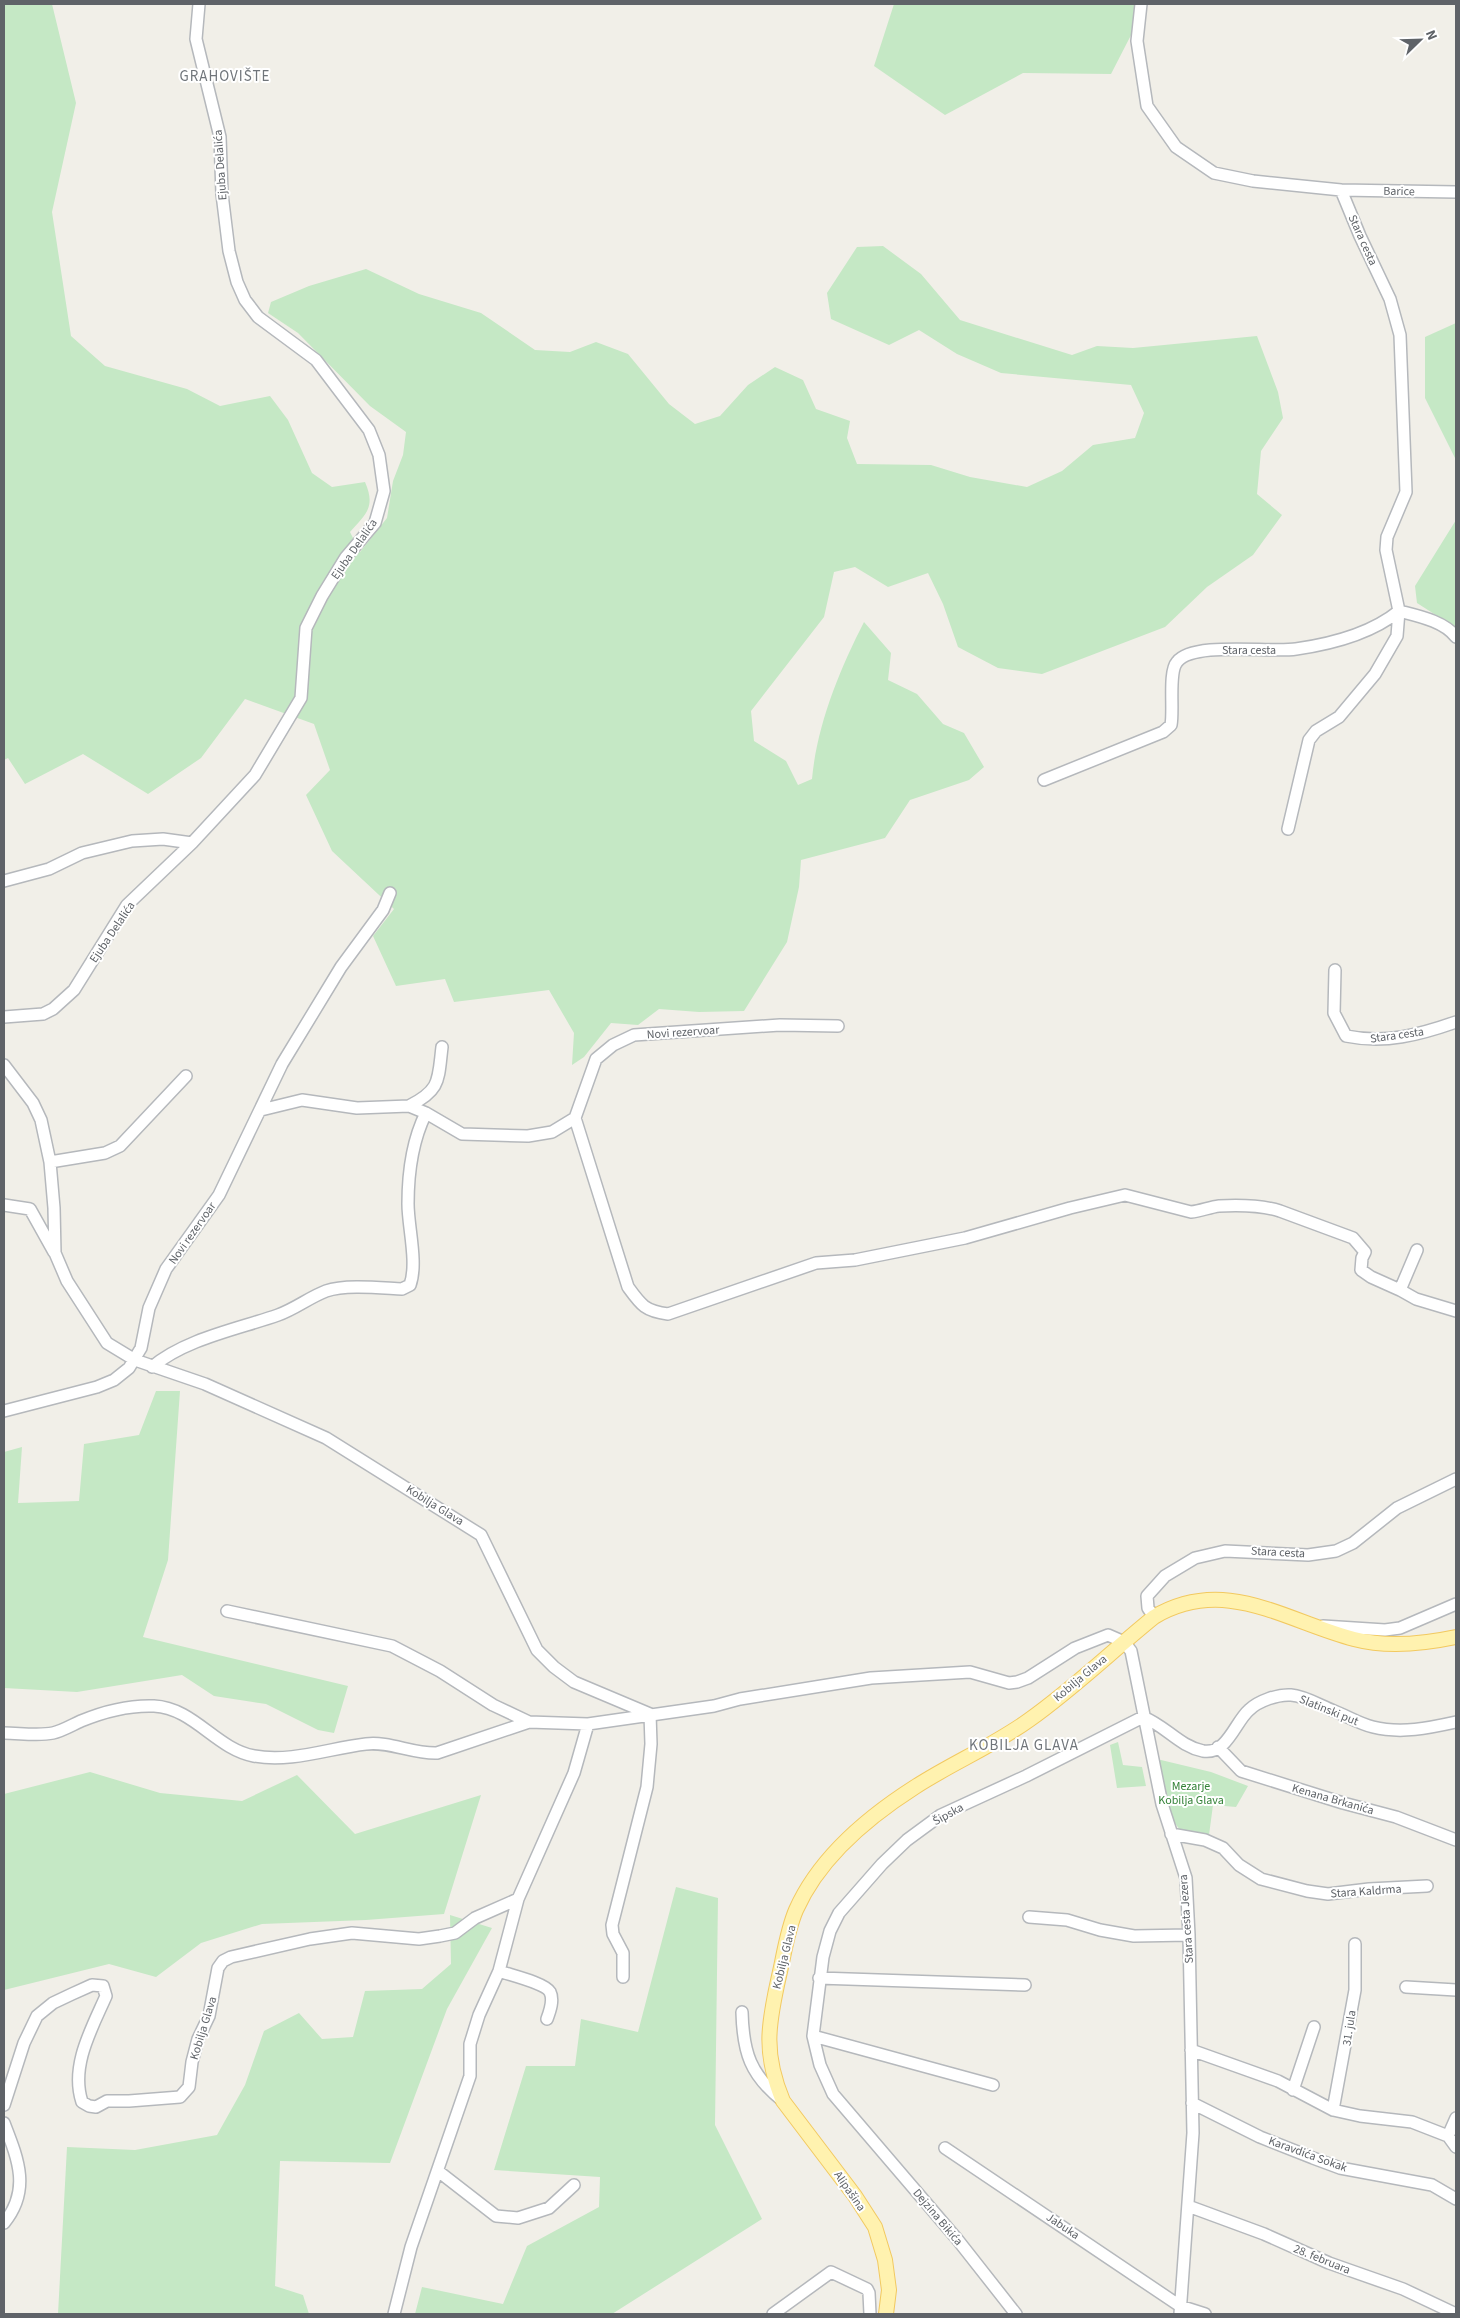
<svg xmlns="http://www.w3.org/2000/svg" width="1460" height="2318" font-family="'Source Sans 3',sans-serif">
<rect width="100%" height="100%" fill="#f1efe8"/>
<!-- green -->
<path fill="#c5e8c5" d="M4 4H52L76 103 52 212 71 336 105 366 187 389 220 406 270 396 288 420 312 473 332 487 365 482C376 507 366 514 350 532L360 552 387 518 393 481 403 455 406 432 370 406 298 333 268 313 271 302 309 286 366 269 419 294 481 313 535 350 570 352 596 342 628 354 669 404 695 424 720 416 748 385 775 367 803 380 816 409 850 421 847 438 857 464 931 465 970 477 1027 487 1062 471 1093 445 1135 438 1144 413 1131 385 1001 373 957 354 919 330 889 345 831 319 827 293 857 247 883 246 921 274 960 320 1072 355 1097 346 1133 348 1257 336 1278 392 1283 418 1261 451 1257 494 1282 515 1253 555 1207 587 1165 627 1042 674 998 668 958 647 943 604 928 573 888 587 855 567 834 572 824 617 751 711 754 741 786 761 798 785 812 779C817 725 839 671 864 622L891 653 888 680 917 694 943 724 964 733 984 767 969 780 910 800 885 838 801 860 799 887 787 942 744 1011 699 1012 659 1009 638 1025 611 1023 584 1057 572 1065 574 1033 549 990 454 1002 445 979 396 986 373 936 394 909 332 851 306 795 330 770 314 724 245 699 201 758 148 794 83 754 25 784 8 758 4 760Z
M894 4H1147L1111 74 1023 73 945 115 874 66Z
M1456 323V460L1425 398V337Z
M1456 520V628L1417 603 1415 586Z
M156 1391H180L168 1560 143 1637 348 1686 334 1733 318 1730 266 1704 214 1696 182 1675 77 1692 4 1688V1452L22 1447 18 1503 79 1501 84 1444 139 1435Z
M1118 1742 1123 1765 1142 1767 1146 1786 1117 1788 1110 1745Z
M1161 1760 1211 1772 1248 1786 1236 1807 1213 1805 1209 1835C1200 1838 1182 1834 1177 1826 1167 1813 1160 1779 1155 1762Z
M90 1772 160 1793 242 1801 297 1775 355 1834 481 1795 444 1914 366 1920 262 1924 201 1943 156 1977 109 1964 4 1990V1794Z
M676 1887 718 1898 715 2125 762 2219 612 2314H415L422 2287 503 2304 527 2246 599 2207 600 2177 494 2170 526 2066H575L581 2019 638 2032Z
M450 1915 492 1928 447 2009 390 2163 280 2161 275 2286 303 2295 309 2314H58L67 2147 135 2150 217 2135 245 2085 264 2031 299 2013 322 2039 353 2037 365 1991 422 1989 451 1964Z"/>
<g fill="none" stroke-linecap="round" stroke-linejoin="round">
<defs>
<path id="minor" d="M1141 4 1137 41 1147 106 1176 147 1214 173 1253 181 1341 190 1360 236 1390 299 1400 335 1406 492 1387 537 1386 550 1399 611 1397 636 1375 674 1339 717 1316 731 1309 740 1288 829
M1341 190 1456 192
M1044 780 1163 732 1171 725C1174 710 1168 672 1177 662 1193 641 1270 653 1296 649 1331 644 1372 633 1399 611 1418 616 1444 621 1456 637
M4 881 49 869 82 853 132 841 163 839 192 843
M1335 970 1334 1013 1346 1036C1385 1044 1419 1035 1456 1022
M4 1017 43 1014 53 1009 74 990 127 905 192 843 255 775 301 698 306 628 322 596 346 557 375 523 384 491 379 455 369 430 316 360 258 317 245 300 237 282 229 251 222 194 220 137 196 39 199 4
M4 1065 33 1103 41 1120 50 1162 54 1208 55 1253 67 1281 107 1343 135 1360 205 1384 326 1438 481 1535 537 1650 554 1667 574 1682 650 1714 651 1744 647 1787 612 1925 613 1934 623 1953V1977
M409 1106C441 1090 438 1080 442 1047
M261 1110 302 1100 357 1108 409 1106 426 1113 462 1134 528 1136 552 1132 575 1118 596 1059 613 1045 634 1035 780 1025 838 1026
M575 1118 628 1287C641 1305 645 1311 668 1314L816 1263 855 1260 965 1238 1070 1208 1125 1195 1191 1212C1201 1211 1210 1207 1219 1206 1238 1205 1261 1205 1280 1211L1353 1238 1365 1252 1362 1258 1361 1270 1371 1277 1400 1290 1417 1250
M50 1162 105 1153 120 1146 186 1076
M4 1205 30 1209 54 1252
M1400 1290 1416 1299 1456 1311
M152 1367C185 1339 238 1329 278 1315 295 1309 310 1297 326 1291 346 1284 381 1288 402 1289L410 1285C418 1263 408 1227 408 1204 408 1173 412 1141 426 1113
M4 1411 97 1387 114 1380 129 1368 141 1348 149 1308 166 1269 219 1195 282 1064 341 967 383 910 390 893
M227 1611 392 1646 440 1671 493 1705 529 1722 588 1724 714 1706 740 1699 871 1678 970 1672 1009 1683 1017 1682 1028 1678 1075 1648 1108 1635 1124 1642 1131 1651 1162 1804 1186 1878 1189 1935 1193 2133 1180 2314
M1154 1617 1148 1608 1147 1596 1165 1576 1195 1558 1225 1551 1308 1555 1336 1551 1353 1543 1397 1508 1456 1479
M1323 1626 1385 1630 1400 1628 1456 1604
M4 1733C19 1733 38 1736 53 1733 62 1731 72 1725 81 1721 105 1711 128 1705 154 1706 194 1708 216 1749 254 1756 291 1763 330 1748 366 1744 389 1741 413 1754 437 1753L529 1722
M1218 1747 1241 1771 1343 1803 1396 1817 1456 1840
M1171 1834 1205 1840 1223 1848 1239 1865 1261 1879 1307 1891 1328 1894 1369 1889 1427 1886
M1029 1917 1067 1920 1100 1930 1134 1936 1189 1935
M499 1971C510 1975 545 1983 550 1992 554 2000 550 2011 547 2019
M819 1978 1025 1985
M1406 1987 1456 1990
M742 2012C743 2052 750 2075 783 2101
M813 2036 993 2085
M1191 2050 1278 2081 1333 2110 1360 2116 1412 2122 1448 2136 1456 2147
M1293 2090 1314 2027
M1192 2103 1260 2137 1313 2158 1340 2168 1432 2185 1456 2199
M4 2105 24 2043 37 2016 53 2003 72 1994 92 1985 103 1986 106 1996C92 2028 70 2066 82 2102L89 2106 96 2107 107 2101H129L180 2097 189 2087 192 2062 198 2039 209 2016 218 1968 223 1961 231 1957 310 1939 352 1933 419 1939 440 1936 455 1933 475 1918 518 1899
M1333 2110 1355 1990V1944
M4 2123C18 2159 31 2190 4 2223
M1448 2136 1456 2118
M945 2148 1180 2306 1205 2314
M438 2171 496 2216 518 2218 549 2208 574 2185
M1188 2206 1264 2234 1329 2263 1403 2289 1456 2314
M394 2314 411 2247 470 2076V2044L479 2015 499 1971 518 1899 574 1773 588 1724
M773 2314 831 2272 867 2289 869 2293 870 2314
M1016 2314 957 2239 833 2094 820 2065 813 2036 823 1957 830 1931 839 1913 882 1864 907 1840 941 1815 1026 1776 1143 1717C1166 1726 1179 1746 1203 1751 1227 1755 1235 1722 1249 1710 1258 1701 1278 1694 1291 1695 1305 1696 1321 1706 1334 1711 1347 1716 1360 1724 1373 1727 1401 1734 1429 1728 1456 1722"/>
<path id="major" d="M886 2314 889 2290 885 2260 875 2227 855 2196 783 2101C763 2053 768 2025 779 1976 784 1955 787 1931 796 1910 819 1858 868 1817 915 1787 952 1763 993 1746 1029 1720 1073 1689 1112 1651 1154 1617 1225 1575 1285 1621 1354 1639 1388 1648 1423 1644 1456 1637"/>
</defs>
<!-- minor casing -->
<use href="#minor" stroke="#b5b8bc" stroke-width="14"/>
<!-- major casing -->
<use href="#major" stroke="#f2c960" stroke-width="16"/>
<!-- minor -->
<use href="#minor" stroke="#fff" stroke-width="11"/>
<!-- major -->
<use href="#major" stroke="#fff2af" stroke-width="14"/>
</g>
<g text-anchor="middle" stroke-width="4" stroke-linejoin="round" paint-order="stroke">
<!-- street labels -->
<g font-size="12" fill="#5f6368" stroke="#fff">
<text transform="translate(220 165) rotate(-94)" y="4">Ejuba Delalića</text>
<text transform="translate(1399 191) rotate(1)" y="4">Barice</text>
<text transform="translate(1363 240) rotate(66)" y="4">Stara cesta</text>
<text transform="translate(354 549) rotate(-55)" y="4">Ejuba Delalića</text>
<text x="1249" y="654">Stara cesta</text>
<text transform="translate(112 932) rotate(-56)" y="4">Ejuba Delalića</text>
<text transform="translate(683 1032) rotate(-4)" y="4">Novi rezervoar</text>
<text transform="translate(1397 1035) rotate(-8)" y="4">Stara cesta</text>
<text transform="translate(192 1233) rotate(-55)" y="4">Novi rezervoar</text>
<text transform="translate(435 1505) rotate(32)" y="4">Kobilja Glava</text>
<text transform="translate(1278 1552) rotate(3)" y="4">Stara cesta</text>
<text transform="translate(1080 1678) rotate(-40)" y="4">Kobilja Glava</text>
<text transform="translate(1329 1710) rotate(22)" y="4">Slatinski put</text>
<text transform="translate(1333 1799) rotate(16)" y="4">Kenana Brkanića</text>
<text transform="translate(948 1814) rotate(-29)" y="4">Šipska</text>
<text transform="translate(1366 1891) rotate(-4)" y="4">Stara Kaldrma</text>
<text transform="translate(1186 1919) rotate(-94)" y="4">Stara cesta Jezera</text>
<text transform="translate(784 1957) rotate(-76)" y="4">Kobilja Glava</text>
<text transform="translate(203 2028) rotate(-73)" y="4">Kobilja Glava</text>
<text transform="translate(1349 2028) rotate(-81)" y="4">31. jula</text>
<text transform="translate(1308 2154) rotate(20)" y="4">Karavdića Sokak</text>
<text transform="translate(850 2191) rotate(55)" y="4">Alipašina</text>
<text transform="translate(938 2217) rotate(50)" y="4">Dejzina Bikića</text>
<text transform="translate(1063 2226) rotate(34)" y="4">Jabuka</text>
<text transform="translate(1322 2259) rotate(22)" y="4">28. februara</text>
</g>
<!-- park labels -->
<g font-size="12" fill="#348238" stroke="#fff">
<text x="1191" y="1790">Mezarje<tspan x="1191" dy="14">Kobilja Glava</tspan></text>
</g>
<!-- quarter labels -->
<g font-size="15" letter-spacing="1" fill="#70757a" stroke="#fff">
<text x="225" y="81">GRAHOVIŠTE</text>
<text x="1024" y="1750">KOBILJA GLAVA</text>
</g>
</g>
<!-- border -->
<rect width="1460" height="2318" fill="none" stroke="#5f6368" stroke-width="10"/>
<!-- north arrow -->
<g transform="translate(1420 40) rotate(67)" stroke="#ffffff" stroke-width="4" paint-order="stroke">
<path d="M0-4L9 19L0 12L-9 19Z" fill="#5f6368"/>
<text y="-8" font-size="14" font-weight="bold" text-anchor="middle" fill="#5f6368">N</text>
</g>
</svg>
